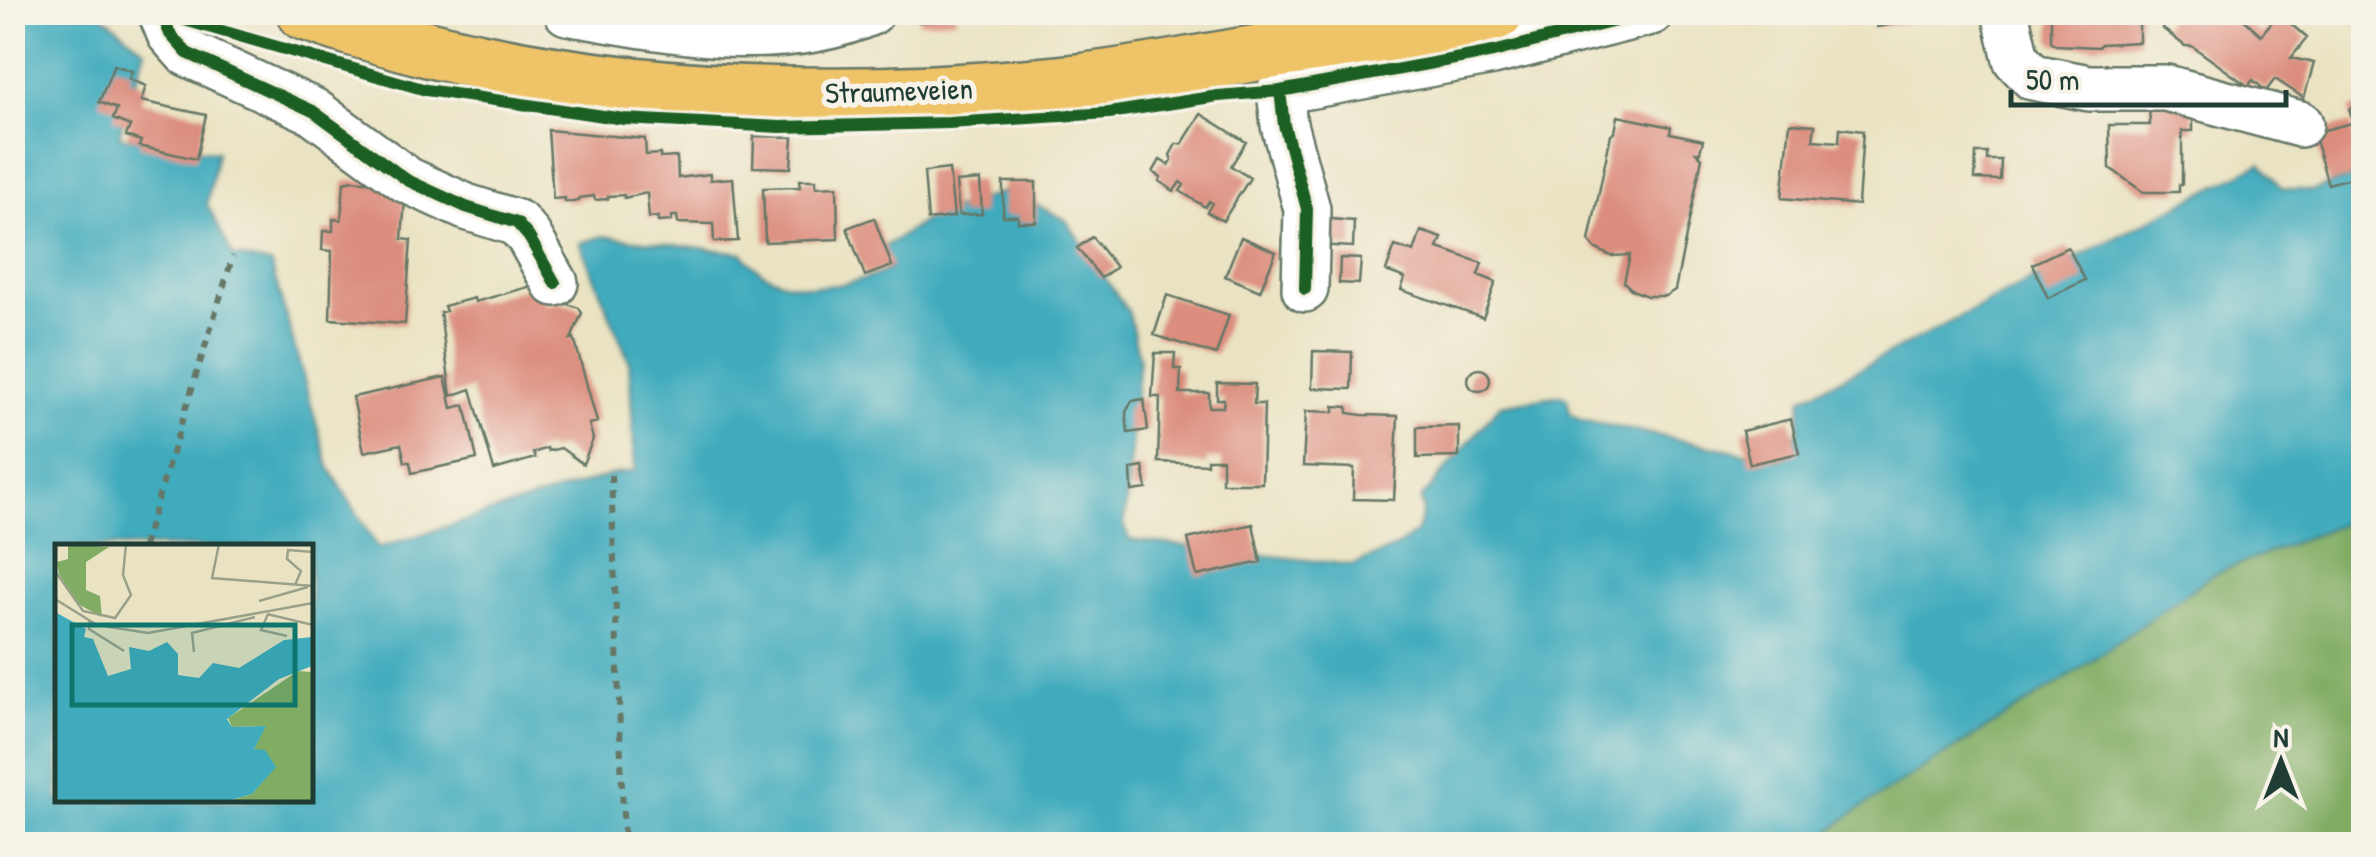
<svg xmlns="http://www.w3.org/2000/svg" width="2376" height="857" font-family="'Patrick Hand',sans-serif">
<rect width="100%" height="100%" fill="#f7f3e8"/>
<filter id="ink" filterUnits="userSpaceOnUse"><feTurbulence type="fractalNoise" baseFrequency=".01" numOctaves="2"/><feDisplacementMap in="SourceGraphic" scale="20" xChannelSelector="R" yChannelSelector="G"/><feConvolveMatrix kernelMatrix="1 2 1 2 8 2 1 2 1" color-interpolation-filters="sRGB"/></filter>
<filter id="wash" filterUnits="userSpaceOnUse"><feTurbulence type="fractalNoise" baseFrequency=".0048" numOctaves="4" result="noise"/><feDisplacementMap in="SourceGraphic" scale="40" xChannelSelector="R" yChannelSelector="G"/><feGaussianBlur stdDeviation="2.25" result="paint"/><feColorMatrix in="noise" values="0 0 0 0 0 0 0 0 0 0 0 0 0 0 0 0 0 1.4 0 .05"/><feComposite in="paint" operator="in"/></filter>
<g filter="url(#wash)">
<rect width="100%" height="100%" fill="#eae3c3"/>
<!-- forest -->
<path fill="#80ac64" stroke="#50744c" stroke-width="2.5" d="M2363 515V844H1814L1853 813 2074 673 2210 576Z"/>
<!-- water -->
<path fill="#3fabbd" stroke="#2f7478" stroke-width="2.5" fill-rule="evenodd" d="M12 13H100L145 50 119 136 217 152 207 204 233 256 271 264 329 467 378 548 611 475 635 471 629 361 580 243 603 236 743 253C773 298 846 291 890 269L884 247 929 218 1008 190 1066 220 1129 313 1139 358 1124 527 1130 540 1353 565 1395 548 1417 532 1423 510 1421 499 1500 405 1561 395 1567 398 1570 413 1580 420 1782 460 1799 430 1802 398 2261 163 2281 188 2312 191 2363 174V515L2210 576 2074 673 1853 813 1814 844H13ZM58 547H310V800H58Z"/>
<g id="blocks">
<!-- building -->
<path fill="#dc8d7e" d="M918 12H956V20L919 22Z
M1875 12H1922L1923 19 1877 27Z
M2051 12H2139V42L2101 44 2098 47 2056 45 2051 41Z
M2171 12H2236L2261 35 2275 18 2266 12H2277L2307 38 2291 58 2314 63 2304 98 2275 79 2266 91 2253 80 2248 86 2192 46H2185L2162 28Z
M114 65 132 71 129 79 146 86 141 101 206 115 196 159 139 146 141 141 126 136 130 126 113 119 117 109 99 102Z
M2149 101H2193V131H2182V185H2179V192H2143L2110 168 2109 125H2150Z
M2364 105V154H2363L2349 109Z
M1201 114 1246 142 1231 166 1250 178 1223 221 1207 212 1212 203 1209 201 1205 207 1180 191 1184 185 1180 182 1174 191 1159 181 1161 177 1153 172 1160 160 1169 165 1172 160 1170 155 1176 144H1182Z
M1618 116 1671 127 1670 133 1703 140 1700 152H1696L1702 158 1675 290 1665 296H1647L1632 290 1624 282 1630 255 1611 256 1596 249 1589 241 1611 134 1615 132Z
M1790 123 1815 125 1813 140 1839 142 1840 128 1863 131 1858 205 1782 198Z
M2351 123 2364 174 2328 184 2313 133Z
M548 130 645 139 646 155 660 154V158L677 157 678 178 710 174V180L733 178 738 241 714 242 713 224 678 223 677 216H672V221L658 222V217L649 218 647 193 624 198V195L608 196V199L595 200 594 196 579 198V201L572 202H565V198L553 199Z
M754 136 793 137 791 168 753 167Z
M1976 153H1987V160H2001L2000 180 1975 179Z
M949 169 954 217 928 220 924 172Z
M353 180 406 186 402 239 411 240 405 324 330 319 332 251 322 250 323 231H333V219L341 220 344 182Z
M799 180H816V187L837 186 838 239 765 242 763 188 800 187Z
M980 180 982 214 959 215 956 182Z
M1003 182H1036V222H1018V216H1003Z
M874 218 892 266 865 276 847 228Z
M1318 218 1354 221 1353 247 1316 245Z
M1421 231 1442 238 1438 248 1482 263 1478 275 1496 282 1483 318 1401 290 1405 278 1386 271 1395 246 1414 252Z
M1092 237 1116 267 1101 278 1077 248Z
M1241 237 1276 252 1260 291 1225 276Z
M2068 247 2085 280 2048 298 2032 264Z
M1340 258 1361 259 1359 284 1339 283Z
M539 284 545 304 559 301 579 308 582 313 571 339 574 338 597 422 589 424 593 439 583 464 561 448 548 451 547 448 533 453 535 458 494 470 471 389 451 396 440 312 446 311 444 306 474 298 475 302Z
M1167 295 1229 315 1216 355 1154 335Z
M1313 351 1352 352 1351 389 1312 388Z
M1155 353H1175L1174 369H1181L1180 393H1209V407H1223L1224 399H1217V383L1255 384 1254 404H1264L1262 483H1222V459H1207V464L1158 462 1160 397H1152Z
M1468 380a11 11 0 1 1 22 0a11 11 0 1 1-22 0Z
M445 377 452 408 465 405 477 459 412 473 410 462H405L401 444 364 452 353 397Z
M1144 399 1148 430 1128 433 1126 412 1132 401Z
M1334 406 1348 407V413L1362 415 1398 416 1394 500 1353 499 1354 468 1303 466 1306 411 1334 412Z
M1791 419 1799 453 1750 464 1742 431Z
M1459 426V457L1417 458V427Z
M1143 467 1147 489 1132 491 1131 469Z
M1253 524 1261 562 1197 576 1188 539Z"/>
</g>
</g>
<g filter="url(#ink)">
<use href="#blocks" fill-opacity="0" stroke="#676" stroke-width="2.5"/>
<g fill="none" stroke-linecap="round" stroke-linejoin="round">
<defs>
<path id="minor" d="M161 12 170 34 187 53 313 111 407 180 466 207 517 223 529 237 555 283
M567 12C664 29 778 53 871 12
M2005 12 2016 59 2033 77 2089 88H2166L2300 124
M1305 289 1307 209 1284 125 1280 91 1493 52 1651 12"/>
<path id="major" d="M305 12C549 99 820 109 1077 82 1139 75 1202 62 1264 52 1341 40 1420 31 1496 12"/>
</defs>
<!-- minor casing -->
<use href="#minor" stroke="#676" stroke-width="50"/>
<!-- major casing -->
<use href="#major" stroke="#676" stroke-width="60"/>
<!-- path -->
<path stroke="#676" stroke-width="6" stroke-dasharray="8 8" stroke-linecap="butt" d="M611 475 624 844
M143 547 233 256"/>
<!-- minor -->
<use href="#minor" stroke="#fff" stroke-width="45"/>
<!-- major -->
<use href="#major" stroke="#efc469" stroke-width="55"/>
<defs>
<path id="cycleway" d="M157 12 426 90 624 119 780 127 949 123 1109 113 1218 96 1280 91 1493 52 1651 12
M161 12 170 34 187 53 313 111 407 180 466 207 517 223 529 237 555 283
M1280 91 1284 125 1307 209 1305 289"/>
</defs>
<!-- cycleway casing -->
<use href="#cycleway" stroke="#f7f3e8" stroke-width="19"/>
<!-- cycleway -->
<use href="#cycleway" stroke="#1b5e20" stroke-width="12"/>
</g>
</g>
<g text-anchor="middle" stroke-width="10" stroke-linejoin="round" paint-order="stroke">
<!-- street labels -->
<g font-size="30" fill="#1f3d34" stroke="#f7f3e8">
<text transform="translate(899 91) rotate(-2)" y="10">Straumeveien</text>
</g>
</g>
<!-- overview -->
<g transform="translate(55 544)">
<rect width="258" height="258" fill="#eae3c3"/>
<path d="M13 0 54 3 31 18V46L45 52 47 73 23 60 4 30 2 18 13 15ZM243 127 257 128V257H173L197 250 220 223 199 205 210 182 177 183 173 174Z" fill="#80ac64"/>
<path d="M0 68 31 85 29 93 38 95 53 132 76 125 74 103 94 107 112 98 123 110V131L144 134 158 119 184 124 229 96 257 93V122L224 135 172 175 177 183 211 182 199 205 210 206 221 223 197 250 173 257H0Z" fill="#3fabbd"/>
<path fill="none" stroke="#99a18a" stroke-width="2.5" d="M164 0 157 34 258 42M0 27 28 67 60 74 76 51 68 31 71 0M240 41 246 27 232 15 233 6 258 8M0 55 42 81 93 89 258 59M204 57 253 43M212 70 258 81M213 70 206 86 232 92M34 77V85L69 107M139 108 137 89 200 73"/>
<path fill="#0f766e" fill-opacity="0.15" stroke="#0f766e" stroke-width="5" d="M17 81H240V161H17Z"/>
<rect width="258" height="258" fill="none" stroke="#1f3d34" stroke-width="5"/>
</g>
<!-- margin -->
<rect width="2376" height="857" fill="none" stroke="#f7f3e8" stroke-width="50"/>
<!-- north arrow -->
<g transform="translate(2281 762)" stroke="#f7f3e8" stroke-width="8" paint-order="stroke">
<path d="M0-8L18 38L0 25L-18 38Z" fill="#1f3d34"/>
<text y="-15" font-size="28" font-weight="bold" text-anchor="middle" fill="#1f3d34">N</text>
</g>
<!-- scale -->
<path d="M2011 90v15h275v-15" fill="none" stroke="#1f3d34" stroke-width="5"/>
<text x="2026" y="90" font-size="30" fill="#1f3d34" stroke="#f7f3e8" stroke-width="8" paint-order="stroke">50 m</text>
</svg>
